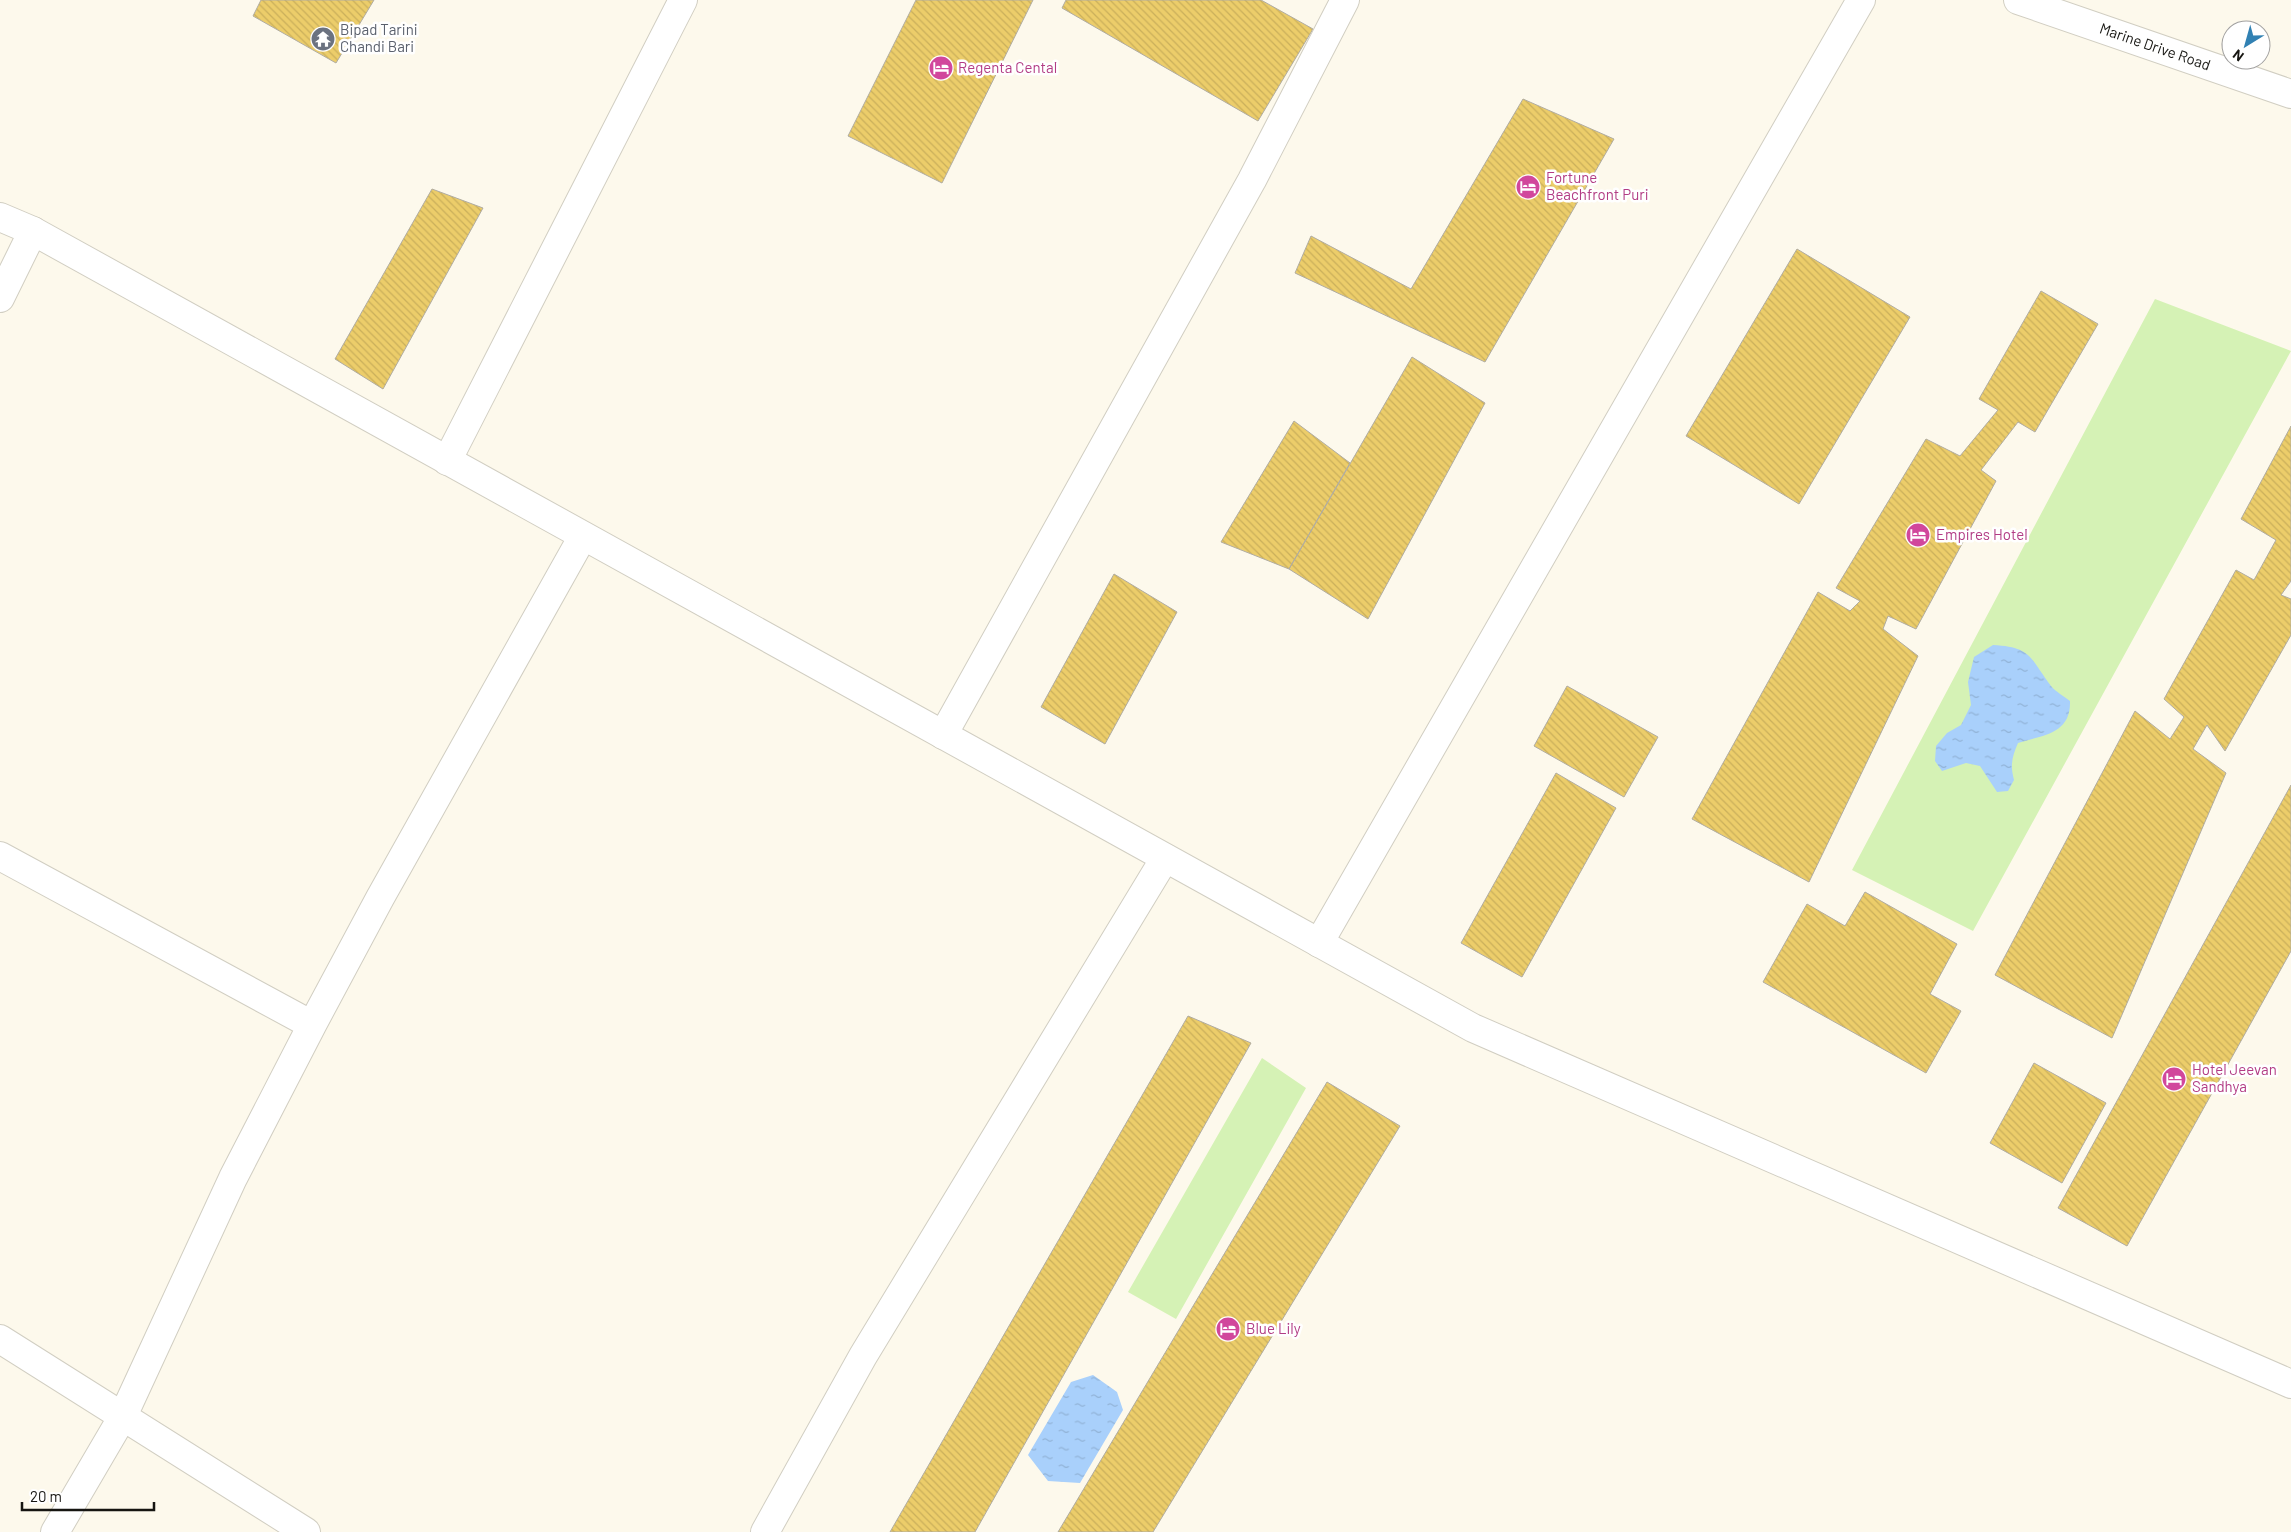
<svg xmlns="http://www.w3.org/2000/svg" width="2291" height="1532" font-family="Barlow,sans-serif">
<defs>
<pattern id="water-ripples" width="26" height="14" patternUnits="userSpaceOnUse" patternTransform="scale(1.25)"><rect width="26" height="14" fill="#a9d0fb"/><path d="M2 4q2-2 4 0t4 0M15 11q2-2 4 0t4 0" fill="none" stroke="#91b2d6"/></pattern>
<pattern id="building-back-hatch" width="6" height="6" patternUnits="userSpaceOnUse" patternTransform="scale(1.25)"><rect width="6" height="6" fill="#eccd6a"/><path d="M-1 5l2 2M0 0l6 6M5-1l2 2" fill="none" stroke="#caaf5b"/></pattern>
</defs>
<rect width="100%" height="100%" fill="#fdf9ec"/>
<!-- garden -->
<path fill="#d5f2b5" d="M2155 299 2291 351 1973 931 1852 870Z
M1262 1058 1306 1088 1176 1319 1128 1292Z"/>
<!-- water -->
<path fill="url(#water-ripples)" d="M1993 645C2032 647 2030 658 2051 686 2056 692 2064 696 2070 701 2071 734 2043 735 2018 743 2012 757 2010 765 2014 780L2008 791 1997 792 1980 766 1966 763 1942 771 1935 761 1936 746 1947 733 1961 725 1971 705 1968 682 1974 657Z
M1093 1375 1117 1392 1123 1410 1080 1483 1048 1481 1028 1455 1071 1382Z"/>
<!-- building -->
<path fill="url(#building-back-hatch)" stroke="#b0aca1" d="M261 0H374L336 63 253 16Z
M916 0H1033L942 183 848 136Z
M1066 0H1261L1313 29 1258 121 1062 8Z
M1523 99 1614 139 1485 362 1295 273 1311 236 1411 289Z
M432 189 483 208 383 389 335 359Z
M1797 249 1910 317 1799 504 1686 436Z
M2041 291 2098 324 2035 432 2018 422 1981 470 1996 481 1916 629 1888 616 1883 629 1918 656 1809 882 1692 819 1818 592 1850 611 1860 601 1836 588 1926 439 1960 456 1998 410 1979 399Z
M1412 357 1485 403 1368 619 1289 569Z
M1294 421 1350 463 1289 569 1221 542Z
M2291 426V581L2281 595 2291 599V635L2225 751 2207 725 2193 749 2226 773 2112 1038 1995 975 2135 711 2170 739 2184 717 2164 699 2236 570 2254 580 2276 540 2241 519Z
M1114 574 1177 612 1105 744 1041 707Z
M1567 686 1658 737 1624 797 1534 746Z
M1556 773 1616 808 1522 977 1461 943Z
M2291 785V951L2127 1246 2058 1208Z
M1865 892 1957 944 1930 994 1961 1011 1926 1073 1763 982 1807 904 1845 926Z
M1188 1016 1251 1043 975 1532H890Z
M2034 1063 2106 1103 2062 1183 1990 1143Z
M1327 1082 1400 1126 1153 1532H1058Z"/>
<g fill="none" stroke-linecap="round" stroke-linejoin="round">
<defs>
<path id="minor" d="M0 298 33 231
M447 461 683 0
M943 735 1252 180 1345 0
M0 856 312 1025
M1319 943 1861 0
M0 1339 306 1532
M55 1532 123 1416 233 1178 312 1025 380 898 583 536
M765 1532 863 1356 1165 858"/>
<path id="major" d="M0 217 33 231 1473 1028 2291 1384"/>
<path id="highway" d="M2018 0 2291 94"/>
</defs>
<!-- minor casing -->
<use href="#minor" stroke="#d1cec2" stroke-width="30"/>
<!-- major casing -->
<use href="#major" stroke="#d1cec2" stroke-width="30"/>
<!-- highway casing -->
<use href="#highway" stroke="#d1cec2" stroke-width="30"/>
<!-- minor -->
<use href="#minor" stroke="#fff" stroke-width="28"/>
<!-- major -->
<use href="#major" stroke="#fff" stroke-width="28"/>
<!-- highway -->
<use href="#highway" stroke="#fff" stroke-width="28"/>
</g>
<!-- icons -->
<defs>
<symbol id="temple-disc" viewBox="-11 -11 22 22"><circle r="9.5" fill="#6b7280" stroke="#fff"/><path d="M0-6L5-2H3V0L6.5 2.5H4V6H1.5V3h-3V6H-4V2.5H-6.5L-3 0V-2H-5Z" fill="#fff"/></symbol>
<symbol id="hotel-disc" viewBox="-11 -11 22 22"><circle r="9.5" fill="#d1479c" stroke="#fff"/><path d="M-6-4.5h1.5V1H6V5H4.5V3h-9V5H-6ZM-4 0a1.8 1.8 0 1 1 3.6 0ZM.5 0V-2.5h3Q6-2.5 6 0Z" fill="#fff"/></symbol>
</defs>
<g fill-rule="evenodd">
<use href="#temple-disc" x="309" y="25" width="28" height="28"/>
<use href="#hotel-disc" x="927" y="54" width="28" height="28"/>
<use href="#hotel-disc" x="1514" y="173" width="28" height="28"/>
<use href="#hotel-disc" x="1904" y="521" width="28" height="28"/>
<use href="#hotel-disc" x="2160" y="1065" width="28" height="28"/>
<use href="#hotel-disc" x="1214" y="1315" width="28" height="28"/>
</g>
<g text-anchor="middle" stroke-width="5" stroke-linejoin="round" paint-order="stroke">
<!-- worship labels -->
<g font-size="15" fill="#5b616d" stroke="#fff" text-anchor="start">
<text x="340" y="35">Bipad Tarini<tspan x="340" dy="17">Chandi Bari</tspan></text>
</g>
<!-- street labels -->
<g font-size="15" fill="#161511" stroke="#fff">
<text transform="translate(2155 47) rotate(19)" y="5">Marine Drive Road</text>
</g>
<!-- hotel labels -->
<g font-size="15" fill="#b23c85" stroke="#fff" text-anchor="start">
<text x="958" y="73">Regenta Cental</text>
<text x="1546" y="183">Fortune<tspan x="1546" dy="17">Beachfront Puri</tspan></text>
<text x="1936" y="540">Empires Hotel</text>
<text x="2192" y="1075">Hotel Jeevan<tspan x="2192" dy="17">Sandhya</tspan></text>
<text x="1246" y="1334">Blue Lily</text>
</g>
</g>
<!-- north arrow -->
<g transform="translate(2246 45) rotate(217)"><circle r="24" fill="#ffffff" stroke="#a2a1a0"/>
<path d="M0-4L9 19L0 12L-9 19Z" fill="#3181b3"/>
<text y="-8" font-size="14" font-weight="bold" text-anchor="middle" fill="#161511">N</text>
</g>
<!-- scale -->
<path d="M22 1502v8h132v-8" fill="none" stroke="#161511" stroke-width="2.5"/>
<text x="30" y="1502" font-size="15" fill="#161511" stroke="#ffffff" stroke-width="4" paint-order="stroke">20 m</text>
</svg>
